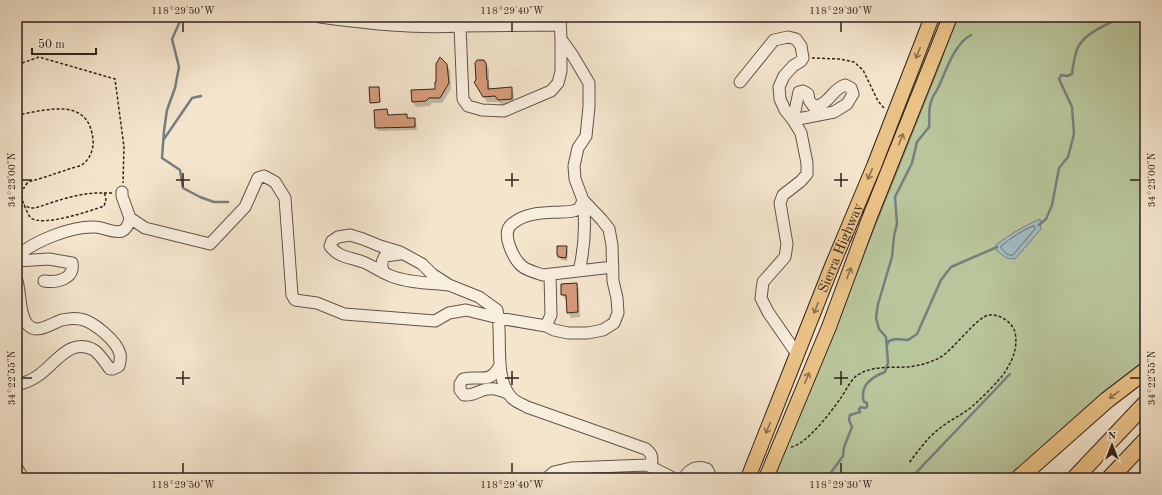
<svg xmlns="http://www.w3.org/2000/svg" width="1162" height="495" font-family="'Old Standard TT',serif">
<rect width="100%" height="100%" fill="#f4e5cd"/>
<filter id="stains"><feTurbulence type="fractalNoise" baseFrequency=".005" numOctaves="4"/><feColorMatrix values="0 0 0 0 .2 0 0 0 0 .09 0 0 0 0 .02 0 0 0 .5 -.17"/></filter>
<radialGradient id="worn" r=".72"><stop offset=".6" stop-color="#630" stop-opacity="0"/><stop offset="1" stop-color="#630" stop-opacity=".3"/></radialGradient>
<!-- green -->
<path fill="#b9c59a" stroke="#75745c" d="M956 17H1145V363L1111 389 1011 478H774L940 64Z"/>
<!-- water -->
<path fill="#a2bcc3" stroke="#757f81" d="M1040 219 1041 229 1015 259C1004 259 1003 255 996 250V245C1010 234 1024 226 1040 219Z"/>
<!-- shadow -->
<path fill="#0003" d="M486 63 489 69V84L491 90 511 88 514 94V104L502 105 499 102H487L475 82Z
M446 64 450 70 451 89 442 103H432L430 106 416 107 413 102 436 90 437 83Z
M379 88 380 103 371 104V102Z
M387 110 389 116 407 115 409 119H414L416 122 417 130 378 131 376 127Z
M566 247 568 251 567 261 561 260 558 254Z
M576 284 579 289 580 317 571 318 568 312 567 300H566L562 294Z"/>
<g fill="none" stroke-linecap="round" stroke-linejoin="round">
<!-- shore -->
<path stroke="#6a7070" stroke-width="1" d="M1033 226 1035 227V229L1013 255C1007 256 1005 252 1001 248V246C1011 238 1021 231 1033 226Z"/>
<!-- stream -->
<path stroke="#757f81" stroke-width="2.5" d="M182 17 172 39 179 67 175 88 167 110 164 131 162 158 180 170 183 188 200 197 214 202H228
M164 139 192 98 201 96
M1039 225 1046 219 1052 205 1059 168 1068 157 1074 134 1072 107 1059 79 1061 75 1067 76 1072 74C1073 66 1075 50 1080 44 1088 32 1109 23 1122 17
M887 345 889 341 895 339 908 340 917 334 941 280 951 267 997 247
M827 478 843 456 844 447 852 427 849 420 850 415 860 412 859 409 861 407 865 408 867 407V403L864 402C859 386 872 377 885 372L888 363 886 337 879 329 876 318 878 304 892 257 894 236 897 224 895 197 912 163 917 142 929 127C930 118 928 110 931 102 932 97 936 92 938 88 946 71 954 44 971 35
M911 478 1010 374"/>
</g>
<!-- building -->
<path fill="#d69b7a" stroke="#31231d" d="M440 57 447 64 449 83 440 98H429L426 101 412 102 411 90 435 89V82H436V64Z
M477 60H484L486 63 487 80H488V89L512 87V99L498 100 495 96 483 97 474 82 476 80 475 63Z
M369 87H379L380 102 370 103Z
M387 109 388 115 407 114V118H415V127L375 128 374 110Z
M557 246H567L566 258 558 257V255H557Z
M577 283 578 312 567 313 566 295H561V284Z"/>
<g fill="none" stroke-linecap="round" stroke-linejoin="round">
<defs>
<path id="minor" d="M320 17C367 23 412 29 460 26L463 99 468 106 482 110 504 111 551 91 558 83 561 71V39
M459 17 460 26 560 25
M740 82 774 40 788 37 796 39 801 46 803 58 801 61 793 66 784 76 779 87 780 99 785 110 793 120 801 133 807 163V174L801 181 783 195 780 203 787 244 785 257 763 282 761 298 768 312 797 354
M845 85 851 88 853 94 847 104 834 112 793 120 799 92 803 91 808 94 809 100 814 107C831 103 831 90 845 85Z
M122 192V196L130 218 145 228 210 244 245 207 258 178 264 176 275 182 285 198 292 295 295 300 317 303 344 314 435 321 449 313 466 310 499 318 546 326 554 330 568 333H588L603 330 614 323 618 313 617 298 613 281 612 245 609 229 602 220 583 200 575 179 574 166 578 148 586 136 589 107V83L573 56 561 39 560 17
M583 200C581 205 581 208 576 210 572 212 566 212 561 212 545 213 525 212 512 224 500 233 514 260 523 267 529 271 537 273 543 275L613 267
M17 256C35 241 71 226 95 227 104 227 113 234 122 231 127 229 129 223 130 218
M17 261 49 259 72 263C75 279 57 283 44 281
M579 271C585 246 586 225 583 200
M384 273C381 266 381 262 385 256L400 254
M17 281C21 294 19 316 28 325 37 335 52 323 62 320 67 319 75 318 80 319 93 321 117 341 120 354 121 358 120 362 119 366L113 369H110C106 364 100 354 94 350 70 337 56 363 39 375 32 380 25 383 17 385
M449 285C430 283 409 283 391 276 381 272 373 266 363 262 350 257 339 258 330 246L332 241 338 237 350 235 363 239 380 246 400 252 422 264 432 274 449 285 479 297 497 310C503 334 493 377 511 397 515 402 522 404 527 407L646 449C651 453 652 455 652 462L647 465 571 468 554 472 547 478
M546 326 551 315 550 275
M500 365C490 385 481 375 463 379L460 384V390L464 395C475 396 478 390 488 389 495 388 503 391 509 394
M647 465 673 478
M17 468 23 478
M684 478C689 469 697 465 707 469L710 475 709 478"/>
<g id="major">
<path id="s1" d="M748 478 832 266 874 166 932 17"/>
<path d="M766 478 829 327 869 219 950 17"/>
</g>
<path id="highway" d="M1019 478 1107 400 1145 371
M1075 478 1145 404
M1110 478 1145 441"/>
</defs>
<!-- minor casing -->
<use href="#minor" stroke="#625449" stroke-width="13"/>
<!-- major casing -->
<use href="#major" stroke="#31231d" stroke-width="16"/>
<!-- highway casing -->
<use href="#highway" stroke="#31231d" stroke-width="18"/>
<!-- path -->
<path stroke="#31231d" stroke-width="1.5" stroke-dasharray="3 2" stroke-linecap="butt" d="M812 58 840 59 854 62 863 70 878 101 884 108
M17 63H22L39 57 115 79 124 147 123 183
M17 115C47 110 89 96 93 140 94 148 90 159 83 164 81 166 75 167 72 168 57 173 43 178 28 182 20 193 20 195 25 207 27 211 28 215 31 218 43 227 90 211 104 206 106 201 107 198 104 193 80 192 57 201 35 208H30L24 205
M104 193H112
M17 201 21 200
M791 447C806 445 831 412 840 399 845 392 849 383 855 377 870 365 889 368 907 367 918 366 929 363 939 358 953 351 976 317 989 315 1000 314 1012 322 1015 332 1018 348 1013 359 1005 372 1000 380 977 403 969 409 960 416 948 421 939 429 927 438 918 451 909 463"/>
<!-- minor -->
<use href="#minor" stroke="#f8eede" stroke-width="11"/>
<!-- major -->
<use href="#major" stroke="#eac286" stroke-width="14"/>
<!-- highway -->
<use href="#highway" stroke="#eac286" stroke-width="16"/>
</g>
<!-- one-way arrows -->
<defs><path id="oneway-shaft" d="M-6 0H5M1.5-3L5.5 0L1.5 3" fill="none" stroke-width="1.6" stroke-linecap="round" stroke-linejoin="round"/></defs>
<g stroke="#8e7252">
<use href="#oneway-shaft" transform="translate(918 53) rotate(112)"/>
<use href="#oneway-shaft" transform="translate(901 139) rotate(-69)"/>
<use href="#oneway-shaft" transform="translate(870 174) rotate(113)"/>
<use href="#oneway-shaft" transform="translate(849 273) rotate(-69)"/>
<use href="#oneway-shaft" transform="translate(816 308) rotate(111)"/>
<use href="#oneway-shaft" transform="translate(807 378) rotate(-68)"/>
<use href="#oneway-shaft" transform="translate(1114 395) rotate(143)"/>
<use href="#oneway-shaft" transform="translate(768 428) rotate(112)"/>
</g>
<!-- ticks -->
<path fill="none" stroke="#31231d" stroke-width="1.5" d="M183 22V32M512 22V32M841 22V32M183 173V187M512 173V187M841 173V187M22 180H32M176 180H190M505 180H519M834 180H848M1130 180H1140M183 371V385M512 371V385M841 371V385M22 378H32M176 378H190M505 378H519M834 378H848M1130 378H1140M183 463V473M512 463V473M841 463V473"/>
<g text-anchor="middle" stroke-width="4" stroke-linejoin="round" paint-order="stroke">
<!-- street labels -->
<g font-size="14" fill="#31231d" stroke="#f8eede">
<text dy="5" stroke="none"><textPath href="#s1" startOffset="248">Sierra Highway</textPath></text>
</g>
</g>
<!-- margin -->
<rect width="1162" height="495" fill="none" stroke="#f4e5cd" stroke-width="44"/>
<!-- north arrow -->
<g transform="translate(1112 445)" stroke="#f8eede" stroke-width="3" paint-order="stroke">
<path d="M0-3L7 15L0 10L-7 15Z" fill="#31231d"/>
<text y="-6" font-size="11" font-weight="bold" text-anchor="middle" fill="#31231d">N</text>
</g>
<!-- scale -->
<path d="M32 48v6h64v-6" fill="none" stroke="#31231d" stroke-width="2"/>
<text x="38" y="48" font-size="12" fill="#31231d" stroke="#f8eede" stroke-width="3" paint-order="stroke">50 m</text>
<rect x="22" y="22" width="1118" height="451" fill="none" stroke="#31231d" stroke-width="1.5"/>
<g font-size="10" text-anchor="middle" fill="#31231d">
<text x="183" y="14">118°29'50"W</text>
<text x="512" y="14">118°29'40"W</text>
<text x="841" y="14">118°29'30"W</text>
<text transform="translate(11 180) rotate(-90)" y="4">34°23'00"N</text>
<text transform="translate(1151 180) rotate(-90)" y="4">34°23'00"N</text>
<text transform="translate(11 378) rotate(-90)" y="4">34°22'55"N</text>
<text transform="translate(1151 378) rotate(-90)" y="4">34°22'55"N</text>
<text x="183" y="488">118°29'50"W</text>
<text x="512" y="488">118°29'40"W</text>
<text x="841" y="488">118°29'30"W</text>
</g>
<rect width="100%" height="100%" filter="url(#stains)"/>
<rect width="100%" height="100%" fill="url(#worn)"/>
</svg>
